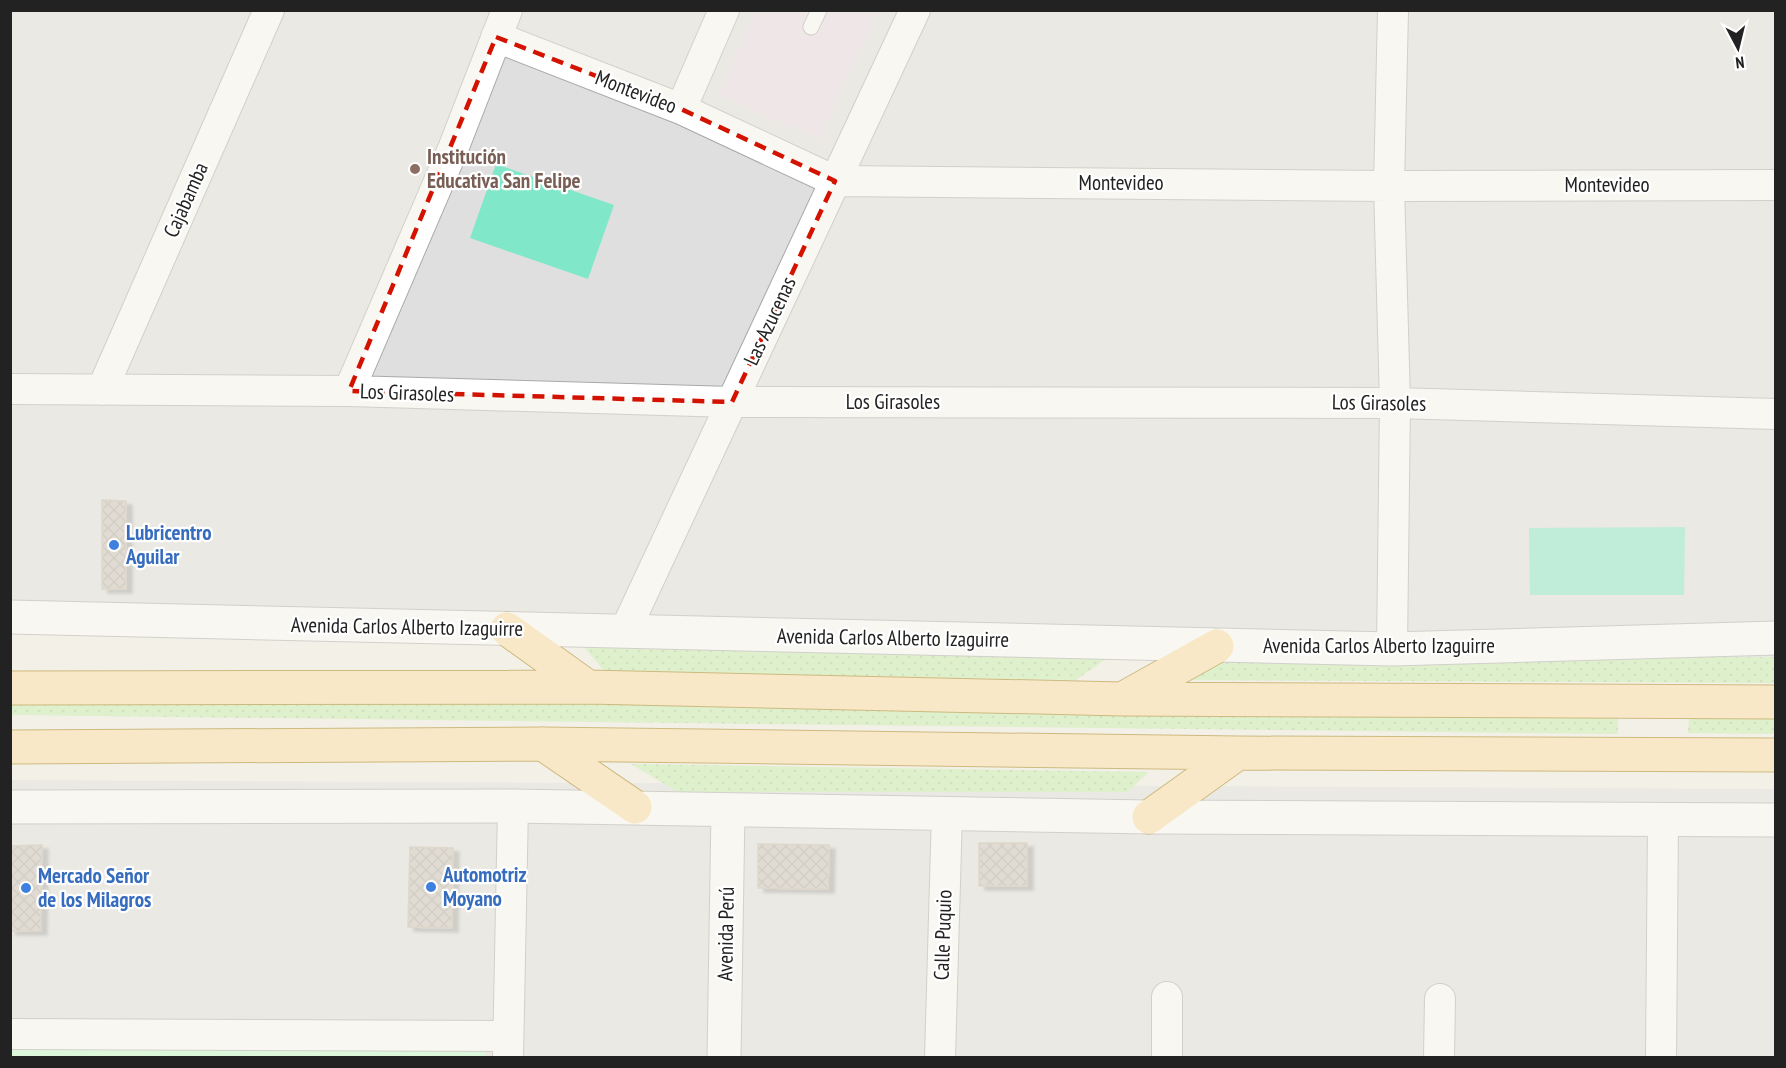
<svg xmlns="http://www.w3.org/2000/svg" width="1786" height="1068" font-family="'PT Sans Narrow',sans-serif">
<defs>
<pattern id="grass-dots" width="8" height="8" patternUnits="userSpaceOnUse" patternTransform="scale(1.5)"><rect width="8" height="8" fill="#c7f0aa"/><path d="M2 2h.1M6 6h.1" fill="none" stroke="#abce92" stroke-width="1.8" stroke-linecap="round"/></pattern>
<pattern id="building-cross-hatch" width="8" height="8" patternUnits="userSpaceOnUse" patternTransform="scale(1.5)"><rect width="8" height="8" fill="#cbc3ba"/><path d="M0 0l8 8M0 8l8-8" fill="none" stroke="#aea7a0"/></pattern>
<filter id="shadow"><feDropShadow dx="6" dy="4" stdDeviation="1.5" flood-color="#0004"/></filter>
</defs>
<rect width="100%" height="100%" fill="#f3f0e8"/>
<!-- residential -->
<path fill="#e0dfdf" d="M11 11H1775V659L11 633Z
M10 780 1775 789V1057H11Z"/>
<!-- industrial -->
<path fill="#ecd9e7" d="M756 11H878L819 140 718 94Z"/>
<!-- grass -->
<path fill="url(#grass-dots)" d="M584 647 1106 659 1076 680 606 673Z
M1194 655 1776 657 1775 683 1164 680Z
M11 696 1618 714V734L11 715Z
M1689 716 1775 718V734L1688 733Z
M631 764 1149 772 1127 792H678Z"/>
<!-- park -->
<path fill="#c3ffcd" d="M485 1048V1057L11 1058 10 1049Z"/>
<!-- pitch -->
<path fill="#80e8c8" d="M496 164 614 205 588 279 470 238Z
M1685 527 1684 595H1530L1529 528Z"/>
<!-- building -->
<path fill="url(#building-cross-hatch)" stroke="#c6b8a9" stroke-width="1.5" filter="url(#shadow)" d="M102 500 126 501V589H102Z
M979 843H1027V886H979Z
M758 844 829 845 828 889 758 888Z
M42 845 41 931H10V846Z
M410 847 453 848 452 928 408 927Z"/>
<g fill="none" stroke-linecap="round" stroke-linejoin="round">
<defs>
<path id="service" d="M811 27 819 10"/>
<path id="minor" d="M496 37 681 109 835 181 1389 186 1776 185
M681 109 724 10
M10 389 349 391 732 402 1395 403 1776 414
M102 390 269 10
M349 391 453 149 507 10
M625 631 915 10
M1392 649 1395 403 1389 186 1393 10
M10 1034 508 1036
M508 1058 513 806
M940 1058 947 812
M1167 1058V997
M1439 1058 1440 999
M1661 1058 1663 821"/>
<path id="tertiary" d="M10 617 1392 649 1776 638
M10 807 513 806 1149 817 1776 820
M724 1058 728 810"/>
<path id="primary" d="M507 629 588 687
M10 688 588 687 1123 699 1776 702
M1124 698 1217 646
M543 744 635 807
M10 747 543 744 1238 753 1776 755
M1149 817 1238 753"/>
</defs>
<!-- service casing -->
<use href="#service" stroke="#a9a9a9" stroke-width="17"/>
<!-- minor casing -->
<use href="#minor" stroke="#a9a9a9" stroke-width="32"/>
<!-- tertiary casing -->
<use href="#tertiary" stroke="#a9a9a9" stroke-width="35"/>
<!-- primary casing -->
<use href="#primary" stroke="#a07800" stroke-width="35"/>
<!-- service -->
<use href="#service" stroke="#fff" stroke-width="15"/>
<!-- minor -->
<use href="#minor" stroke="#fff" stroke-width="30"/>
<!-- tertiary -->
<use href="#tertiary" stroke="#fff" stroke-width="33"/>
<!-- primary -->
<use href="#primary" stroke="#ffdea1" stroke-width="33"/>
</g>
<!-- marked area -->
<path d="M0 0H1786V1068H0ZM496 37 681 109 835 181 732 402 349 391Z" fill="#f3f0e8" fill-opacity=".55" fill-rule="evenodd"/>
<path fill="none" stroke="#d41200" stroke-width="4.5" stroke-dasharray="12 8" stroke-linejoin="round" d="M496 37 681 109 835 181 732 402 349 391Z"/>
<!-- markers -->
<circle fill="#8d6e63" stroke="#fff" stroke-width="2" cx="415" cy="169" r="6"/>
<g fill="#3f7fe0" stroke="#fff" stroke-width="2">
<circle cx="114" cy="545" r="6"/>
<circle cx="431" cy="887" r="6"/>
<circle cx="26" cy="888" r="6"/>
</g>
<g text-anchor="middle" stroke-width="4.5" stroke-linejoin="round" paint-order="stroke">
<!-- street labels -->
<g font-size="21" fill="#222" stroke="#fff">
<text transform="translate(636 92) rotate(21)" y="7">Montevideo</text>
<text x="1121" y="190">Montevideo</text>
<text x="1607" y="192">Montevideo</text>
<text transform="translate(186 200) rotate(-66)" y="7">Cajabamba</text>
<text transform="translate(770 321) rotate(-65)" y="7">Las Azucenas</text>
<text transform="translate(407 393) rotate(2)" y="7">Los Girasoles</text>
<text x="893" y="409">Los Girasoles</text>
<text transform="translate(1379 403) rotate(1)" y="7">Los Girasoles</text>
<text transform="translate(407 627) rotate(1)" y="7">Avenida Carlos Alberto Izaguirre</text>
<text transform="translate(893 638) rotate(1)" y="7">Avenida Carlos Alberto Izaguirre</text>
<text x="1379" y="653">Avenida Carlos Alberto Izaguirre</text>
<text transform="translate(726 934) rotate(-89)" y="7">Avenida Perú</text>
<text transform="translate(943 935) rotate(-88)" y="7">Calle Puquio</text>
</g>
<!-- education labels -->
<g font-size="21" font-weight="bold" fill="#785e54" stroke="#fff" text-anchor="start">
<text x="427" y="164">Institución<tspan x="427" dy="24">Educativa San Felipe</tspan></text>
</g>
<!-- shop labels -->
<g font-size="21" font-weight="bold" fill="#366cbe" stroke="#fff" text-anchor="start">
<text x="126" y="540">Lubricentro<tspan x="126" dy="24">Aguilar</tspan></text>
<text x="443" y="882">Automotriz<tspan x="443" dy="24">Moyano</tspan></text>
<text x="38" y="883">Mercado Señor<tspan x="38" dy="24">de los Milagros</tspan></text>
</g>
</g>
<!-- border -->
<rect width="1786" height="1068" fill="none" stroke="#222222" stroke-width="24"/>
<!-- north arrow -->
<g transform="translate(1738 48) rotate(173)" stroke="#ffffff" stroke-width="4.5" paint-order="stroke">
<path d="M0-4.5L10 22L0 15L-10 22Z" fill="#222222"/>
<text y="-9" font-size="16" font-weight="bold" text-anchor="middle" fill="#222222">N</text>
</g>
</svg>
